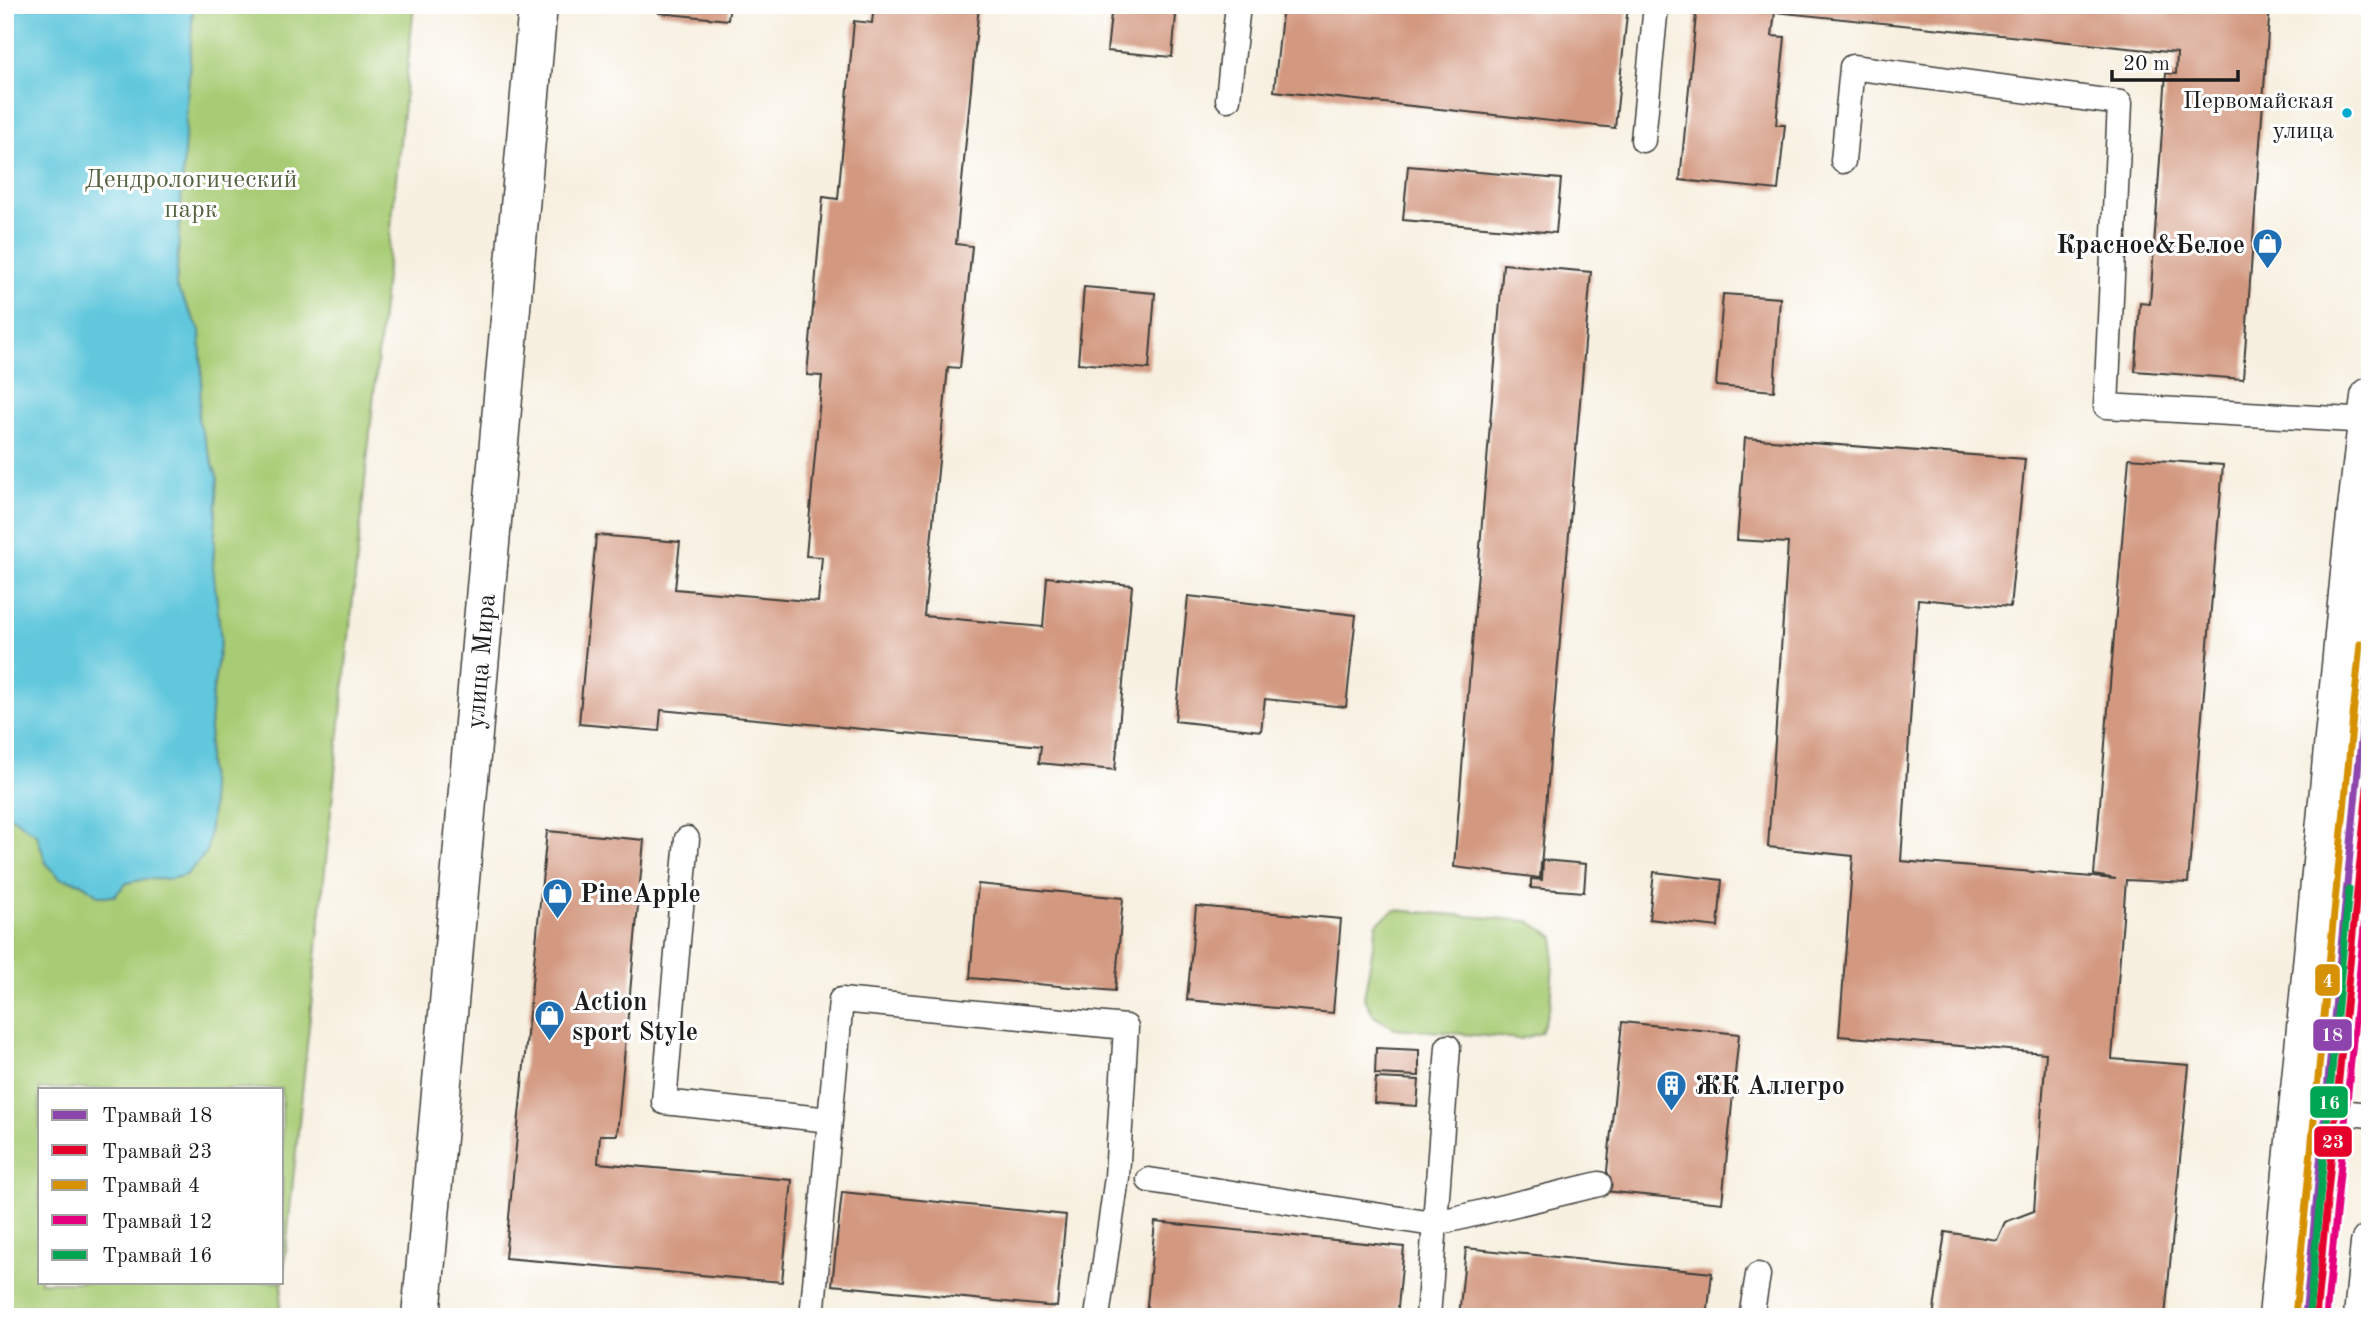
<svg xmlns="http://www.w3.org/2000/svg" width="2375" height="1322" font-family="'Old Standard TT',serif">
<rect width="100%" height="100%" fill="#fff"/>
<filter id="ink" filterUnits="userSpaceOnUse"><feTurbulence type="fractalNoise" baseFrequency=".0143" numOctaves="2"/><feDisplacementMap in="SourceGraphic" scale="14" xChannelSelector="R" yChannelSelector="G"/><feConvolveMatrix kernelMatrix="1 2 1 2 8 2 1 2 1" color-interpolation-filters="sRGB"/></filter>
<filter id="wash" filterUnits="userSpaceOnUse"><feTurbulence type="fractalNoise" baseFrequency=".00686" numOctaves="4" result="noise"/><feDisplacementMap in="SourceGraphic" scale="28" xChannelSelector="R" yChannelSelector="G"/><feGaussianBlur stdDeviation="1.57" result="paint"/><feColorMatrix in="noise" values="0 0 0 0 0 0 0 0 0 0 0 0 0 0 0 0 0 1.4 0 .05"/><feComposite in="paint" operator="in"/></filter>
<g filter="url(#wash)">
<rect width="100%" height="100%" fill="#f7f0e0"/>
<!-- green -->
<path fill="#a8cc75" stroke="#627448" stroke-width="2" fill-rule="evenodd" d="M5 5H414L279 1317H5ZM40 1089H282V1282H40Z
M1394 910 1529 921 1555 937 1550 1006 1541 1033 1520 1039 1395 1028 1375 1017 1364 998 1377 923Z"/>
<!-- water -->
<path fill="#60c7dc" stroke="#3e727c" stroke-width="2" d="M5 5 193 7 176 286 200 330 202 378 198 419 218 479 213 567 221 639 212 697 208 759 212 810 207 852 186 875 170 879H145L127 883 114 896H99L81 883 60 878 46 863 37 835 5 812V662L12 611 5 605Z"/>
<g id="blocks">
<!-- building -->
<path fill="#d39980" d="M660 5H730L728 20 659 13Z
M874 5H979L956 244 972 246 960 368 948 367 924 616 1043 627 1047 577 1132 585 1115 770 1039 763 1041 746 661 710 659 731 579 724 596 535 680 542 675 589 818 602 822 557 806 556 822 376 807 375 823 197 838 199 854 21 872 23Z
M1112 5H1177L1172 57 1107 51Z
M1283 5H1628L1615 128 1274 91Z
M1697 5H2270L2243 379 2135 371 2140 303 2150 304 2166 73 2176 74 2177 53 1775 12 1772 36 1785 37 1776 125H1785L1778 190 1680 180Z
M1408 166 1561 179 1556 233 1403 220Z
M1503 264 1591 272 1540 878 1454 867Z
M1084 287 1155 293 1149 369 1078 363Z
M1723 294 1780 298 1774 391 1716 386Z
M1745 438 2025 459 2010 607 1918 599 1901 861 2116 879 2094 875 2129 458 2223 465 2188 883 2126 880 2112 1059 2189 1065 2165 1317H1933L1945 1232 1997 1240 2005 1222 2034 1211 2046 1053 1839 1036 1853 856 1768 847 1788 543 1737 540Z
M1188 596 1356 615 1346 707 1265 699 1261 731 1175 721Z
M547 831 644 840 617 1135H600L598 1163 792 1180 782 1282 505 1258Z
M1543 860 1586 864 1584 892 1531 888V879L1542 880Z
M1654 872 1722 880 1718 927 1649 919Z
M978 884 1123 898 1115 991 970 978Z
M1196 906 1341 919 1333 1013 1187 1000Z
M1622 1022 1739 1034 1722 1203 1605 1191Z
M1376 1048 1419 1050V1076L1375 1074Z
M1376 1078 1419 1080 1417 1106 1374 1103Z
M842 1192 1066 1215 1057 1307 832 1285Z
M1155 1222 1404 1247 1397 1317 1146 1315Z
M1466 1248 1712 1273 1707 1317H1459Z"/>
</g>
</g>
<g filter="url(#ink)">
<use href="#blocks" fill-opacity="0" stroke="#3d3c39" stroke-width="2"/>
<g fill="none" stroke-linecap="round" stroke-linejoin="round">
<defs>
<path id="lane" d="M1228 99 1238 5
M1643 140 1656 5
M1843 161 1852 67 2120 103 2106 406 2370 421
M2332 758 2370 763
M687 839 664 1102 830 1120
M2298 1108 2370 1115
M1149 1180 1433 1224 1599 1184
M812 1317 841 1000 1126 1027 1117 1177 1097 1317
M1428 1317 1448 1047
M1751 1317 1758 1275"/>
<path id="secondary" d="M421 1317 538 5
M2278 1317 2352 552 2370 397
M2363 1317 2370 1243"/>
</defs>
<!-- lane casing -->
<use href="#lane" stroke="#3d3c39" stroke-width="27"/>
<!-- secondary casing -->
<use href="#secondary" stroke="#3d3c39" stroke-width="41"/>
<!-- lane -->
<use href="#lane" stroke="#fff" stroke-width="24"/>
<!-- secondary -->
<use href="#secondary" stroke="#fff" stroke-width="38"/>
<defs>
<path id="tram-1" d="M2305 1317 2370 648"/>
<path id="tram-2" d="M2316 1317 2370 757"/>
<path id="tram-3" d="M2295 1316 2360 644"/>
<path id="tram-4" d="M2326 1317 2370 866"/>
<path id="tram-5" d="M2309 1315 2349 889"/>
</defs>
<!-- tram-1 casing -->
<use href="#tram-1" stroke="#fff" stroke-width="12"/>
<!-- tram-2 casing -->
<use href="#tram-2" stroke="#fff" stroke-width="12"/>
<!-- tram-3 casing -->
<use href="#tram-3" stroke="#fff" stroke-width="12"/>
<!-- tram-4 casing -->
<use href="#tram-4" stroke="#fff" stroke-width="12"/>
<!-- tram-5 casing -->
<use href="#tram-5" stroke="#fff" stroke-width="12"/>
<!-- tram-1 -->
<use href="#tram-1" stroke="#8e44ad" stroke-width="7"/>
<!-- tram-2 -->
<use href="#tram-2" stroke="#e4002b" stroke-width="7"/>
<!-- tram-3 -->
<use href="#tram-3" stroke="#d69104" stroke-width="7"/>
<!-- tram-4 -->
<use href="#tram-4" stroke="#e5007d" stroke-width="7"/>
<!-- tram-5 -->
<use href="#tram-5" stroke="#00a651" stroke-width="7"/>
</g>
</g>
<!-- icons -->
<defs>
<symbol id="shop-pin" viewBox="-11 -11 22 30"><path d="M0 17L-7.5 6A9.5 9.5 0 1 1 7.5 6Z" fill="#1f6fb2" stroke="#fff"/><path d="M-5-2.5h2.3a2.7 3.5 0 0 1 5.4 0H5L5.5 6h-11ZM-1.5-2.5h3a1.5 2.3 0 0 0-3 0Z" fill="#fff"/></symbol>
<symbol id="building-pin" viewBox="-11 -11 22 30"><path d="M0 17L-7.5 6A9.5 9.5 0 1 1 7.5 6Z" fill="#1f6fb2" stroke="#fff"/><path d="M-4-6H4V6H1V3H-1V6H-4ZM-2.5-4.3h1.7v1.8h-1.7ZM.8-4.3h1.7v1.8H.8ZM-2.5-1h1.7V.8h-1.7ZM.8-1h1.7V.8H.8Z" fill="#fff"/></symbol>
</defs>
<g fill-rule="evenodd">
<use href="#shop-pin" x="2250" y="226" width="35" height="47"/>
<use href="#shop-pin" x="540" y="876" width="35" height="47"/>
<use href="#shop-pin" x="532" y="998" width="35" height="47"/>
<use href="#building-pin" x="1654" y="1068" width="35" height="47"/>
</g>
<!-- markers -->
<circle fill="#00a9ce" stroke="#fff" stroke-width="2.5" cx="2347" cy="113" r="6"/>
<g text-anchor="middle" stroke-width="6" stroke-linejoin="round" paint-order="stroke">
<!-- bus labels -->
<g font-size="24" fill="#1c1c1c" stroke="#fff" text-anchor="end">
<text x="2334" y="108">Первомайская<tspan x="2334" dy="30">улица</tspan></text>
</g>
<!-- park labels -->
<g font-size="26" fill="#546240" stroke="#fff">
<text x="191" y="187">Дендрологический<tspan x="191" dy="30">парк</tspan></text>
</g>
<!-- poi labels -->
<g font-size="26" font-weight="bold" fill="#1c1c1c" stroke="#fff" text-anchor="start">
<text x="2245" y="253" text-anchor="end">Красное&amp;Белое</text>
<text x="580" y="902">PineApple</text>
<text x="572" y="1010">Action<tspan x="572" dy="30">sport Style</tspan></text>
<text x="1695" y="1094">ЖК Аллегро</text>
</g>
<!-- street labels -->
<g font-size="26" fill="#1c1c1c" stroke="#fff">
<text transform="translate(480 661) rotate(-85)" y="9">улица Мира</text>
</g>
</g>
<g stroke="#fff" stroke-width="2.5">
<rect x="2314" y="963" width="27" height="34" rx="7" fill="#d69104"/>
<rect x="2312" y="1018" width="41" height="34" rx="7" fill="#8e44ad"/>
<rect x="2309" y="1085" width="40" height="34" rx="7" fill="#00a651"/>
<rect x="2313" y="1125" width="40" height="33" rx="7" fill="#e4002b"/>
</g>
<g font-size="19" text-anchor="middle" font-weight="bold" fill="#fff">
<text x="2328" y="987">4</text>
<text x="2332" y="1041">18</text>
<text x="2329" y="1109">16</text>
<text x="2333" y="1148">23</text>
</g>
<!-- margin -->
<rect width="2375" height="1322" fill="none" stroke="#fff" stroke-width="28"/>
<!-- legend -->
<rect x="38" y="1088" width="245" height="196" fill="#ffffff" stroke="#a4a4a4" stroke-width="2"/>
<rect x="52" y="1110" width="35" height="10" fill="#8e44ad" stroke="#a4a4a4" stroke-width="2"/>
<text x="102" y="1122" font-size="21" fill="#1c1c1c">Трамвай 18</text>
<rect x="52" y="1145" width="35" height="10" fill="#e4002b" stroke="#a4a4a4" stroke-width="2"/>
<text x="102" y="1158" font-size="21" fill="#1c1c1c">Трамвай 23</text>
<rect x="52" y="1180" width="35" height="10" fill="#d69104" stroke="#a4a4a4" stroke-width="2"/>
<text x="102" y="1192" font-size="21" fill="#1c1c1c">Трамвай 4</text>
<rect x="52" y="1215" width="35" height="10" fill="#e5007d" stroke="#a4a4a4" stroke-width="2"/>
<text x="102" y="1228" font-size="21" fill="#1c1c1c">Трамвай 12</text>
<rect x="52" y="1250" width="35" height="10" fill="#00a651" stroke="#a4a4a4" stroke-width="2"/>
<text x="102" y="1262" font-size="21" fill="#1c1c1c">Трамвай 16</text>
<!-- scale -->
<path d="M2112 70v10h126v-10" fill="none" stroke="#1c1c1c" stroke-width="3.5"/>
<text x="2123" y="70" font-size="21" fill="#1c1c1c" stroke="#ffffff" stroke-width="5" paint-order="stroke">20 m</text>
</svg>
